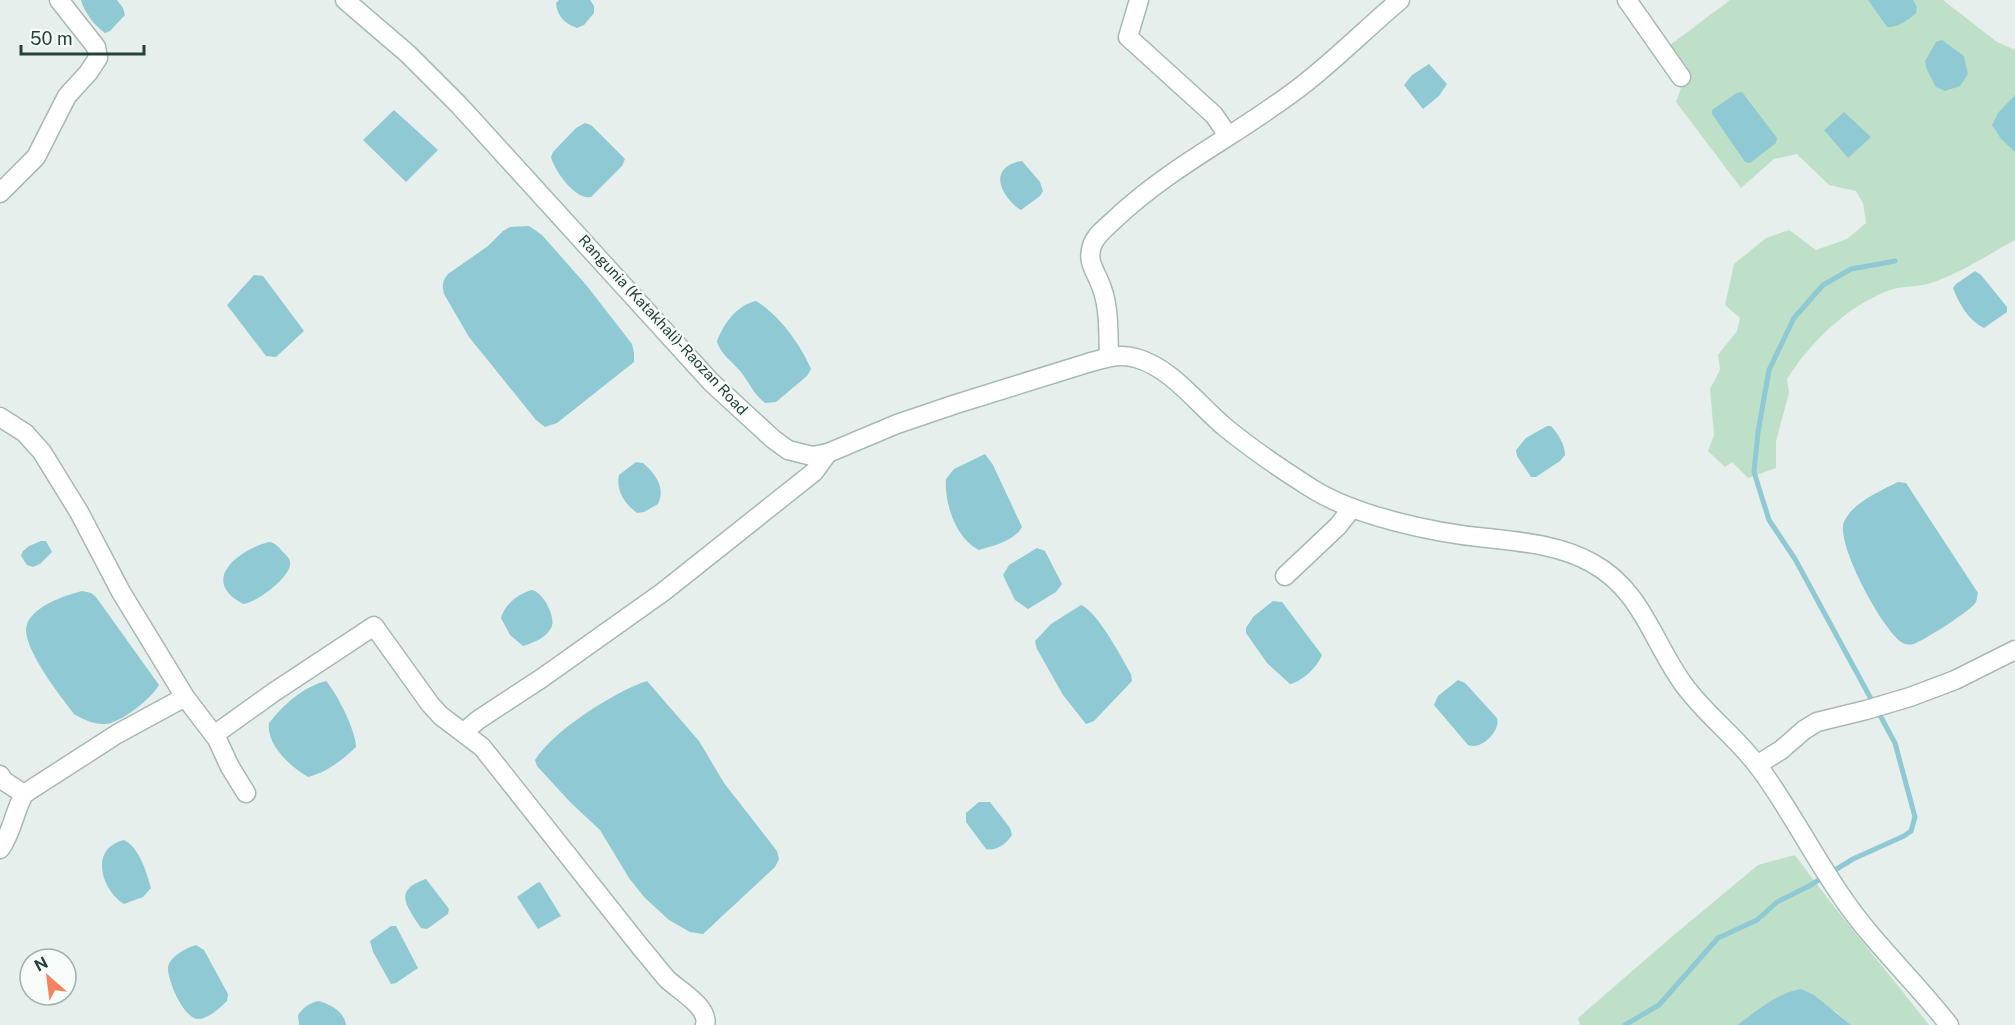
<svg xmlns="http://www.w3.org/2000/svg" width="2015" height="1025" font-family="'Public Sans',sans-serif">
<rect width="100%" height="100%" fill="#e6efeb"/>
<!-- green -->
<path fill="#bfe0c8" d="M1730 0H1943L1997 42 2015 50V240C1987 255 1958 275 1928 284 1914 287 1899 286 1887 291 1845 308 1811 342 1787 379L1789 393 1776 441V468L1748 478 1732 462 1725 467 1708 451 1714 435 1710 389 1720 370 1718 355 1737 331 1740 318 1725 305 1734 264 1766 238 1789 230 1816 250 1847 239 1866 223 1863 203 1856 191 1829 185 1797 154 1774 159 1741 188 1676 102 1681 88 1658 54Z
M1795 855C1837 913 1885 968 1929 1025H1851L1835 1011 1768 1003 1737 1025H1580L1578 1018 1675 934 1758 865Z"/>
<!-- water -->
<path fill="#8ec9d4" d="M81 0H117L123 8 125 15 110 31 105 33C95 26 84 12 81 0Z
M559 0H590L594 6V13L584 25 577 28C565 24 557 16 556 3Z
M1868 0H1913L1917 7 1916 13C1909 20 1897 28 1887 27Z
M1942 40 1964 56 1968 74 1960 86 1945 91 1936 87 1927 70 1925 61 1936 42Z
M1429 64 1447 84 1439 96 1423 109 1404 85 1412 75Z
M1742 92 1777 138 1776 143 1750 163 1745 162 1712 114V110L1737 93Z
M2015 95V152L2001 139 1992 125 1998 113Z
M394 110 438 150 406 182 363 140Z
M1844 112 1871 137 1848 158 1824 130Z
M585 123 591 125 625 159 622 166 591 197C576 201 554 170 551 157L553 152 576 128Z
M1022 161 1040 182 1043 191 1040 196 1021 210C1015 207 1011 202 1007 197 994 179 1000 164 1022 161Z
M529 226 542 235 587 286 632 344 634 353V362L557 423 545 427 536 420 469 337 444 294C442 285 442 281 448 274L488 246 503 231 510 227Z
M1975 271 1981 275 2007 307V312L1984 328C1969 321 1959 304 1953 288L1956 284Z
M254 275 263 276 304 331 276 357 266 356 227 305Z
M756 301C780 316 800 344 811 369L807 376 776 402 765 403C753 393 750 384 741 372 732 361 722 356 717 342 723 324 737 305 756 301Z
M1547 426H1551C1558 434 1565 444 1565 455L1560 461 1536 477H1531L1517 456 1516 450 1526 438Z
M985 454 993 465 1022 527C1014 541 994 546 979 550 956 539 944 503 946 479L954 469Z
M636 462 643 463C655 473 666 488 658 504L644 512 637 513C624 503 616 491 619 475Z
M1898 482 1906 483 1978 593C1977 596 1977 599 1976 602 1971 611 1927 638 1916 643 1912 645 1906 645 1903 643 1883 632 1835 542 1844 522 1852 503 1880 491 1898 482Z
M41 541H46L52 552 40 564 33 567 27 565 21 556 23 551 29 546Z
M269 542C276 543 279 548 284 553 288 557 291 560 290 565 288 579 256 603 243 604 199 581 238 550 269 542Z
M1037 548 1045 551 1062 584 1056 592 1028 609 1015 600 1003 575 1009 565Z
M532 590C543 592 557 618 551 628 546 638 533 643 523 646L510 635 501 618C505 604 518 594 532 590Z
M82 591 91 593 96 597 159 685C151 699 122 722 106 724 95 725 82 719 74 714 61 697 19 644 27 624 35 605 64 596 82 591Z
M1273 601 1282 602 1322 655C1318 666 1302 682 1290 684L1267 663 1246 633V628L1253 617Z
M1081 605C1098 612 1121 657 1131 674L1132 681 1094 721 1086 724 1063 695 1037 649 1035 641 1051 624Z
M1458 680 1465 683 1497 718C1501 731 1481 751 1468 745L1434 705 1438 696Z
M326 681C337 693 356 731 356 747 341 761 327 772 308 777 291 767 266 745 269 723 284 704 303 687 326 681Z
M647 681 699 741 724 783 777 851 779 859 775 867 703 934 690 932 669 920 644 897 629 878 600 830 571 803 537 766 535 760C554 730 614 692 647 681Z
M979 802H990L1010 828 1012 835C1007 843 996 852 986 849L966 822V813Z
M124 840C139 847 147 873 151 888L143 897 124 904C101 890 89 848 124 840Z
M426 879 449 909 448 914 427 929 421 928C407 907 392 890 426 879Z
M540 882 561 916 538 929 517 897 537 883Z
M391 926H396L418 968 396 983 391 984 373 952 370 941Z
M196 945 204 950 228 994 227 1001C220 1008 209 1018 199 1019 184 1020 168 981 168 969 168 957 186 948 196 945Z
M1801 989 1814 995 1851 1025H1737C1757 1011 1777 993 1801 989Z
M319 1001C331 1005 344 1011 346 1025H299L298 1015C304 1007 309 1003 319 1001Z"/>
<g fill="none" stroke-linecap="round" stroke-linejoin="round">
<!-- stream -->
<path stroke="#8ec9d4" stroke-width="5" d="M1625 1025 1659 1005 1718 938 1757 920 1777 902 1809 886 1853 859 1904 836 1911 831 1915 817 1895 743 1795 559 1769 520 1754 472 1758 432 1769 370 1794 318 1823 285 1851 269 1895 261"/>
<defs>
<path id="minor" d="M1139 0 1128 37 1214 115 1223 128 1226 136
M1627 0 1681 77
M0 193 36 157 67 96 88 73 98 58 96 47 59 0
M1109 357C1108 332 1110 304 1099 281 1094 269 1087 260 1092 246 1095 235 1107 227 1115 219 1172 165 1243 132 1304 84 1337 58 1368 27 1400 0
M0 417 25 433 42 452 79 512 121 592 185 697 217 739 230 767 246 793
M1285 576 1338 526 1352 508
M464 732 478 720 542 678 663 592 814 472 828 453
M214 735 274 692 374 626 430 704 441 716 482 747 642 949C651 959 658 969 667 979 678 990 710 1007 705 1025
M1757 765 1781 750 1804 730 1817 722 1866 710 1910 697 1955 680 2015 650
M0 775 4 781 24 794
M0 849C12 833 14 812 24 794L117 734 185 697"/>
<path id="secondary" d="M345 0 408 54 458 104 711 382 773 439 788 450 812 456 828 453 897 424 956 404 1091 362C1106 358 1121 353 1136 358 1172 368 1198 405 1226 428 1253 450 1281 469 1311 488 1355 516 1434 533 1487 538 1523 542 1560 545 1592 563 1642 590 1653 643 1684 685 1706 715 1736 737 1758 766 1789 807 1812 854 1842 897 1873 943 1915 981 1949 1025"/>
</defs>
<!-- minor casing -->
<use href="#minor" stroke="#a8b8b2" stroke-width="21"/>
<!-- secondary casing -->
<use href="#secondary" stroke="#a4bbb3" stroke-width="21"/>
<!-- minor -->
<use href="#minor" stroke="#fff" stroke-width="18"/>
<!-- secondary -->
<use href="#secondary" stroke="#fff" stroke-width="18"/>
</g>
<g text-anchor="middle" stroke-width="4.5" stroke-linejoin="round" paint-order="stroke">
<!-- street labels -->
<g font-size="15" fill="#24423a" stroke="#f7fbf9">
<text transform="translate(663 325) rotate(47)" y="5">Rangunia (Katakhali)-Raozan Road</text>
</g>
</g>
<!-- north arrow -->
<g transform="translate(48 977) rotate(332)"><circle r="28" fill="#f7fbf9" stroke="#a3b1ad" stroke-width="1.5"/>
<path d="M0-4.5L10 22L0 15L-10 22Z" fill="#f4845f"/>
<text y="-9" font-size="16" font-weight="bold" text-anchor="middle" fill="#24423a">N</text>
</g>
<!-- scale -->
<path d="M21 45v9h123v-9" fill="none" stroke="#24423a" stroke-width="3"/>
<text x="30" y="45" font-size="18" fill="#24423a" stroke="#f7fbf9" stroke-width="4.5" paint-order="stroke">50 m</text>
</svg>
